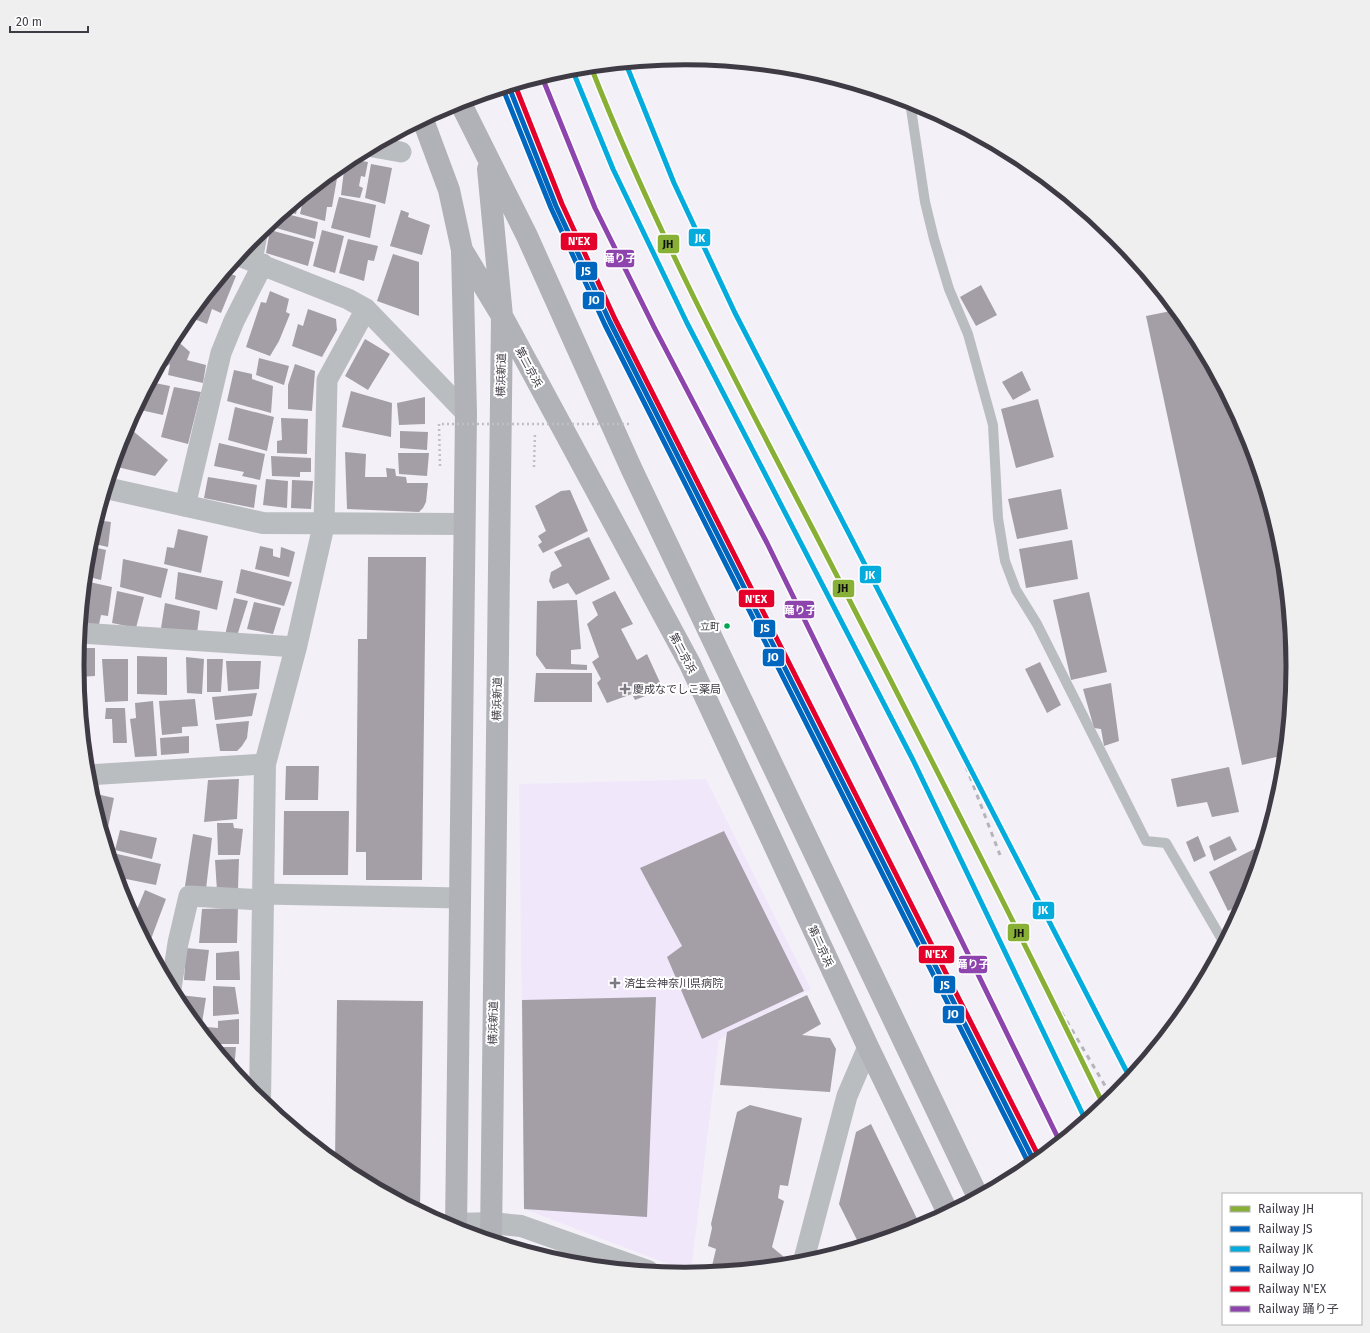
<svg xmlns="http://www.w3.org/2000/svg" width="1370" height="1333" font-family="'Fira Sans','Noto Sans JP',sans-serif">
<rect width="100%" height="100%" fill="#f4f0f8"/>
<!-- built -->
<path fill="#f0e8fa" d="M706 779 811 989 719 1040 691 1273 524 1209 519 784Z"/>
<!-- building -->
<path fill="#a49fa7" d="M349 159 368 162 365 177 361 176 359 186 363 188 360 198 341 195 345 162Z
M371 164 392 168 385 204 365 198Z
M339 167 332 207H327L325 221 300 214 304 196Z
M339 197 376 205 370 238 331 228Z
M299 200 296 214 285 211 295 203Z
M401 210 409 213 408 217 430 225 422 255 390 246Z
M283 213 318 222 315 239 269 226Z
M270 230 314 242 308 266 266 253Z
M322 230 344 236 335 273 313 266Z
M348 239 378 246 374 261 368 260 364 281 339 273Z
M393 254 419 262V316L377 301Z
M226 272 236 276 221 313 212 309 207 324 189 317Z
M981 285 997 315 976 326 960 297Z
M270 291 289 299 286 312 290 314 279 341 270 356 246 347 261 302 266 303Z
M308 309 336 319 337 330 322 357 292 346 298 324 303 326Z
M1176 310 1191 329 1247 434 1282 548 1293 667 1285 755 1242 765 1146 316Z
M174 338 190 352 187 360 206 365 203 383 168 375 170 364 161 370 158 368Z
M365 339 390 354 368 390 345 376Z
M259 358 289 366 284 385 256 375Z
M295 364 315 371 312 411 288 409V385Z
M234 370 252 374V379L273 386 271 413 227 401Z
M1022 371 1031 390 1013 400 1002 382Z
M150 382 170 386 163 415 136 409Z
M174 387 201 392 188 444 161 437Z
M351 391 392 403 391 437 342 427Z
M425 397V424L399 425 397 403Z
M1038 399 1054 457 1016 468 1001 409Z
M235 407 274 417 267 451 228 440Z
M281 418 308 419 307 454 277 453V441L282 440Z
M127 426 168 460 155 476 113 466Z
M400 431 428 432 427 450 400 448Z
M219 443 265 454 260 480 242 476 244 472 214 466Z
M345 452 366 454 365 477H387L386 468 395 469 396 476 406 477 407 483H428L426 502 423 508 419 512 347 509Z
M398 453H429L427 476 399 474Z
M271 456 311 458V472H300V477L272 476Z
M208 477 257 485 254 508 204 498Z
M266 479 288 481 287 508 263 505Z
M292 480 313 481 311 509 291 508Z
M1061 489 1068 529 1017 539 1008 499Z
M570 490 588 531 543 553 538 545 542 542 538 536 546 531 535 506 561 491Z
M97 520 111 522 108 547 90 543Z
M178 529 208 536 201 573 164 564 167 547 174 548Z
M589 537 610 579 576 595 568 583 553 589 549 581 551 572 562 566 554 552Z
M1072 540 1078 579 1026 588 1019 549Z
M89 546 106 550 101 580 85 576Z
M260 546 273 549V556L280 558 281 547 295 552 289 577 255 569Z
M368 557H426L422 880H366V852H356L358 639H367Z
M123 559 168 569 161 598 120 587Z
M241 569 292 582 284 606 236 593Z
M178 572 223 581 217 610 175 599Z
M85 581 112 587 108 616 101 615 98 629 80 626Z
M117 591 144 597 136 628 112 623Z
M615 591 633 624 621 629 637 660 647 654 663 689 635 700 632 694 607 703 597 683 601 679 592 662 599 657 587 624 598 615 592 602Z
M1089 592 1107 672 1071 680 1053 600Z
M234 598 248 601 237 636 225 635Z
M577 600 581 649 571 650V664L587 665V670L546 669 536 655 537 601Z
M254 602 281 608 273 634 247 629Z
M165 603 200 611 197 633 161 628Z
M78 648H95V676L78 677Z
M137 656 167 657V695L137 694Z
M186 657 204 659 202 694 187 693Z
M102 659H128V701L105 702Z
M207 659H223L221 692H207Z
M226 661H261L259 689 228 691Z
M1040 662 1061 705 1047 713 1025 669Z
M536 673H592V702H534Z
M81 679 83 698H80L78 680Z
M1111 683 1119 741 1104 746 1101 729 1094 728 1083 689Z
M257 693 252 716 215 720 212 697Z
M195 699 198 726 182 727V733L162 735 159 701Z
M153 701 157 756 135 757 130 719 136 718 135 703Z
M106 708H125L127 743H113L112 719H105Z
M249 721 247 738 242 746 237 751H220L216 724Z
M189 736V753L161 755 160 738Z
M286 766H319L318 800H285Z
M1229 767 1239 812 1212 817 1207 802 1177 807 1171 779Z
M239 779 237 819 204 822 208 780Z
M92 793 114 798 105 842 92 799Z
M284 811H349L348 875H283Z
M217 823H233L234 828 243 829 240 855H218Z
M120 830 157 838 152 859 115 850Z
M724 831 804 991 702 1039 667 957 682 946 640 868Z
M193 834 212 838 206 889 185 886Z
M1198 836 1206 856 1194 862 1186 842Z
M1230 836 1237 850 1214 861 1209 846Z
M1264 844 1245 903 1228 911 1209 872Z
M113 853 161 864 156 885 116 877 111 861Z
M239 859 238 889 217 891 215 860Z
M145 890 166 899 148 947 133 919Z
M238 908 237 943H199L202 909Z
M1239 914 1233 926 1229 919Z
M186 948 209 950 205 981 184 980Z
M239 951 240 980H216V953Z
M213 986 235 987 239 1014 213 1016Z
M180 995 206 998 201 1029 179 1005Z
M807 995 821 1024 802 1035 830 1038 836 1049 830 1092 720 1085 727 1032Z
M656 997 647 1217 524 1209 522 1000Z
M337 1000 423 1001 420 1212 391 1196V1194H387L347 1172 335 1163Z
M239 1019V1044H211L207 1039V1027L218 1028V1021Z
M214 1047H236L234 1071 216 1049Z
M750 1105 802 1118 788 1186 780 1185 778 1198 784 1201 772 1247 784 1257 783 1265 731 1271 712 1266 716 1249 708 1246 712 1228 711 1224 737 1112Z
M871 1124 921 1227 860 1246 839 1204 856 1132Z"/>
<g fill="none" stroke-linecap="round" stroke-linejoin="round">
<!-- path -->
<path stroke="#bfc0c4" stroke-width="2.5" stroke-dasharray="2 3" stroke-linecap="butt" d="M534 467 535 432"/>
<!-- service -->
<path stroke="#babdc0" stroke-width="10" d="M910 102 925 202 934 239 949 289 968 334 993 425 998 518 1005 561 1016 590 1037 624 1146 841 1166 843 1224 943"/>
<!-- minor -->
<path stroke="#babdc0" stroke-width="21" d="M373 147 401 152
M239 256 348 299 366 309 466 413
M252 261 257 234
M185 506 221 353 234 321 263 264
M324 524 327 380 366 309
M80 633 296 647
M87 775 265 764
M263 894 460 898
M171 989 178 943 189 896 263 900
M803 1263 847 1096 868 1047"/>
<!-- tertiary -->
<path stroke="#babdc0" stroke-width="22" d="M106 488 263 523 464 524
M260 1101 265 764 296 647 324 524
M456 1224 491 1223 521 1226 648 1271"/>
<!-- trunk -->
<path stroke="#b0b2b8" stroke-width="22" d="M460 102 527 236 632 470 978 1197
M423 120 449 190 462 250 502 316 690 664 868 1047 948 1213
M488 169 502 316 491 1240
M456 1230 466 413 462 251"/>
<!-- rail -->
<path stroke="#b5b5b9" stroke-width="3" stroke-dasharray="5 5" stroke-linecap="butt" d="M959 748 1000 855
M1041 978 1113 1099"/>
<!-- path-bridge -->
<path stroke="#bfc0c4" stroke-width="2.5" stroke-dasharray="2 3" stroke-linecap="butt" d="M440 466 439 424H630"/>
<defs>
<path id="rail-1" d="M591 67C655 230 737 384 818 539 915 727 1012 916 1104 1106"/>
<path id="rail-2" d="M509 87 556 206 610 322 1035 1163"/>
<path id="rail-3" d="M626 64 674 183 735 313 1130 1078
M572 69 613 169 687 323 913 760 1086 1121"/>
<path id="rail-4" d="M503 89 551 208 605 325 1030 1166"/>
<path id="rail-5" d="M515 85 562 204 615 319 1040 1159"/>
<path id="rail-6" d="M542 77 595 208 654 327 767 543 1060 1142"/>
</defs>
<!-- rail-1 casing -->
<use href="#rail-1" stroke="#fff" stroke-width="8"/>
<!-- rail-2 casing -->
<use href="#rail-2" stroke="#fff" stroke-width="8"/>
<!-- rail-3 casing -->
<use href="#rail-3" stroke="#fff" stroke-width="8"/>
<!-- rail-4 casing -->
<use href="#rail-4" stroke="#fff" stroke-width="8"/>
<!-- rail-5 casing -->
<use href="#rail-5" stroke="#fff" stroke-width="8"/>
<!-- rail-6 casing -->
<use href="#rail-6" stroke="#fff" stroke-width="8"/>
<!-- rail-1 -->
<use href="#rail-1" stroke="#88b036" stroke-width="5"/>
<!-- rail-2 -->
<use href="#rail-2" stroke="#0065bd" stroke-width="5"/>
<!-- rail-3 -->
<use href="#rail-3" stroke="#03acdd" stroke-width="5"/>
<!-- rail-4 -->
<use href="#rail-4" stroke="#0067c0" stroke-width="5"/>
<!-- rail-5 -->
<use href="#rail-5" stroke="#e4002b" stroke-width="5"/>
<!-- rail-6 -->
<use href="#rail-6" stroke="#8e44ad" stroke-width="5"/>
</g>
<!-- markers -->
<circle fill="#00a651" stroke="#fff" stroke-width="1.5" cx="727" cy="626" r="3.5"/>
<g fill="#7e7a84" stroke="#fff" stroke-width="1.5">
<path d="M623 683h4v4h4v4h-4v4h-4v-4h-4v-4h4z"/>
<path d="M613 977h4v4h4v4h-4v4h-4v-4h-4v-4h4z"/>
</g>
<g text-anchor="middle" stroke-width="4" stroke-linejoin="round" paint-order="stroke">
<!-- bus labels -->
<g font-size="10" fill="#3f3b45" stroke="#fff" text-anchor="end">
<text x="720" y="630">立町</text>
</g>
<!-- street labels -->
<g font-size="11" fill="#3f3b45" stroke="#fff">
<text transform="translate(529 367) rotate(62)" y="4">第二京浜</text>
<text transform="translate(501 375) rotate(-89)" y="4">横浜新道</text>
<text transform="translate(683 653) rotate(62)" y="4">第二京浜</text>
<text transform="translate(497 699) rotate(-89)" y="4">横浜新道</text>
<text transform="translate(821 946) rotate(65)" y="4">第二京浜</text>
<text transform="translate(493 1023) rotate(-89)" y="4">横浜新道</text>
</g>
<!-- poi labels -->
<g font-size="11" fill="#3f3b45" stroke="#fff" text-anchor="start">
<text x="633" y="693">慶成なでしこ薬局</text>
<text x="624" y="987">済生会神奈川県病院</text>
</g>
</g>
<!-- crop -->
<path d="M0 0H1370V1333H0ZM84 666a601 601 0 1 1 1202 0a601 601 0 1 1-1202 0Z" fill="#f0eff0" fill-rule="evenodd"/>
<path fill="none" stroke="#3f3b45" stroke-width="5" d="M84 666a601 601 0 1 1 1202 0a601 601 0 1 1-1202 0Z"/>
<g stroke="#fff" stroke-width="1.5">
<rect x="688" y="228" width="23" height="19" rx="4" fill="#03acdd"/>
<rect x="560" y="232" width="38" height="19" rx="4" fill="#e4002b"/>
<rect x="657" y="234" width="23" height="20" rx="4" fill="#88b036"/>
<rect x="605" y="249" width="30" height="19" rx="4" fill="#8e44ad"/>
<rect x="575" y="261" width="23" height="20" rx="4" fill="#0065bd"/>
<rect x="582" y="291" width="23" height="19" rx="4" fill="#0067c0"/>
<rect x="859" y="565" width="23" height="19" rx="4" fill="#03acdd"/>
<rect x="832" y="579" width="23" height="19" rx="4" fill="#88b036"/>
<rect x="738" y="589" width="37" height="19" rx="4" fill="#e4002b"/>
<rect x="784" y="600" width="31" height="19" rx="4" fill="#8e44ad"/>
<rect x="753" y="619" width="23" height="19" rx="4" fill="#0065bd"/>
<rect x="762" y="648" width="23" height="19" rx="4" fill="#0067c0"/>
<rect x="1032" y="901" width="23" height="19" rx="4" fill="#03acdd"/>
<rect x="1007" y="923" width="23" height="19" rx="4" fill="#88b036"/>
<rect x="918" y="945" width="37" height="19" rx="4" fill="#e4002b"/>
<rect x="958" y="955" width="30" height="19" rx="4" fill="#8e44ad"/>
<rect x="933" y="975" width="23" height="19" rx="4" fill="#0065bd"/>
<rect x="942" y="1005" width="23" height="19" rx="4" fill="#0067c0"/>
</g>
<g font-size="11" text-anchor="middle" font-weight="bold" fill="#fff">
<text x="700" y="242">JK</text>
<text x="579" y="245">N'EX</text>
<text x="620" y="262">踊り子</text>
<text x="586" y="275">JS</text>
<text x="594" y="304">JO</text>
<text x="870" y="579">JK</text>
<text x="756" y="603">N'EX</text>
<text x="800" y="614">踊り子</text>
<text x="765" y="632">JS</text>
<text x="773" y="661">JO</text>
<text x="1043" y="914">JK</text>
<text x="936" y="958">N'EX</text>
<text x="973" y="968">踊り子</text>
<text x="945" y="989">JS</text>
<text x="953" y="1018">JO</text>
</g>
<g font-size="11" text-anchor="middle" font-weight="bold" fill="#111">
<text x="668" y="248">JH</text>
<text x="843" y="592">JH</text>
<text x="1019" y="937">JH</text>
</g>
<!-- legend -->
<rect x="1222" y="1193" width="140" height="132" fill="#ffffff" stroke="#b2b1b5"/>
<rect x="1230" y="1206" width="20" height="6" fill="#88b036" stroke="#b2b1b5"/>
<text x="1258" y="1213" font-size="12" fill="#3f3b45">Railway JH</text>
<rect x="1230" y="1226" width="20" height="6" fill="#0065bd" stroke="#b2b1b5"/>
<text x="1258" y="1233" font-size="12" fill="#3f3b45">Railway JS</text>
<rect x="1230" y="1246" width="20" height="6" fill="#03acdd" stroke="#b2b1b5"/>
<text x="1258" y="1253" font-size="12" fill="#3f3b45">Railway JK</text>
<rect x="1230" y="1266" width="20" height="6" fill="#0067c0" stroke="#b2b1b5"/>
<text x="1258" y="1273" font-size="12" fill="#3f3b45">Railway JO</text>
<rect x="1230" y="1286" width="20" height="6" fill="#e4002b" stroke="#b2b1b5"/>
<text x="1258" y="1293" font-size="12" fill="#3f3b45">Railway N'EX</text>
<rect x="1230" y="1306" width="20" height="6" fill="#8e44ad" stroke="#b2b1b5"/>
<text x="1258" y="1313" font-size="12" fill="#3f3b45">Railway 踊り子</text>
<!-- scale -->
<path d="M10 26v6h78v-6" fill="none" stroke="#3f3b45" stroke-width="2"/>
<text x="16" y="26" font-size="12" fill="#3f3b45" stroke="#ffffff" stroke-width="3" paint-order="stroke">20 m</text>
</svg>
